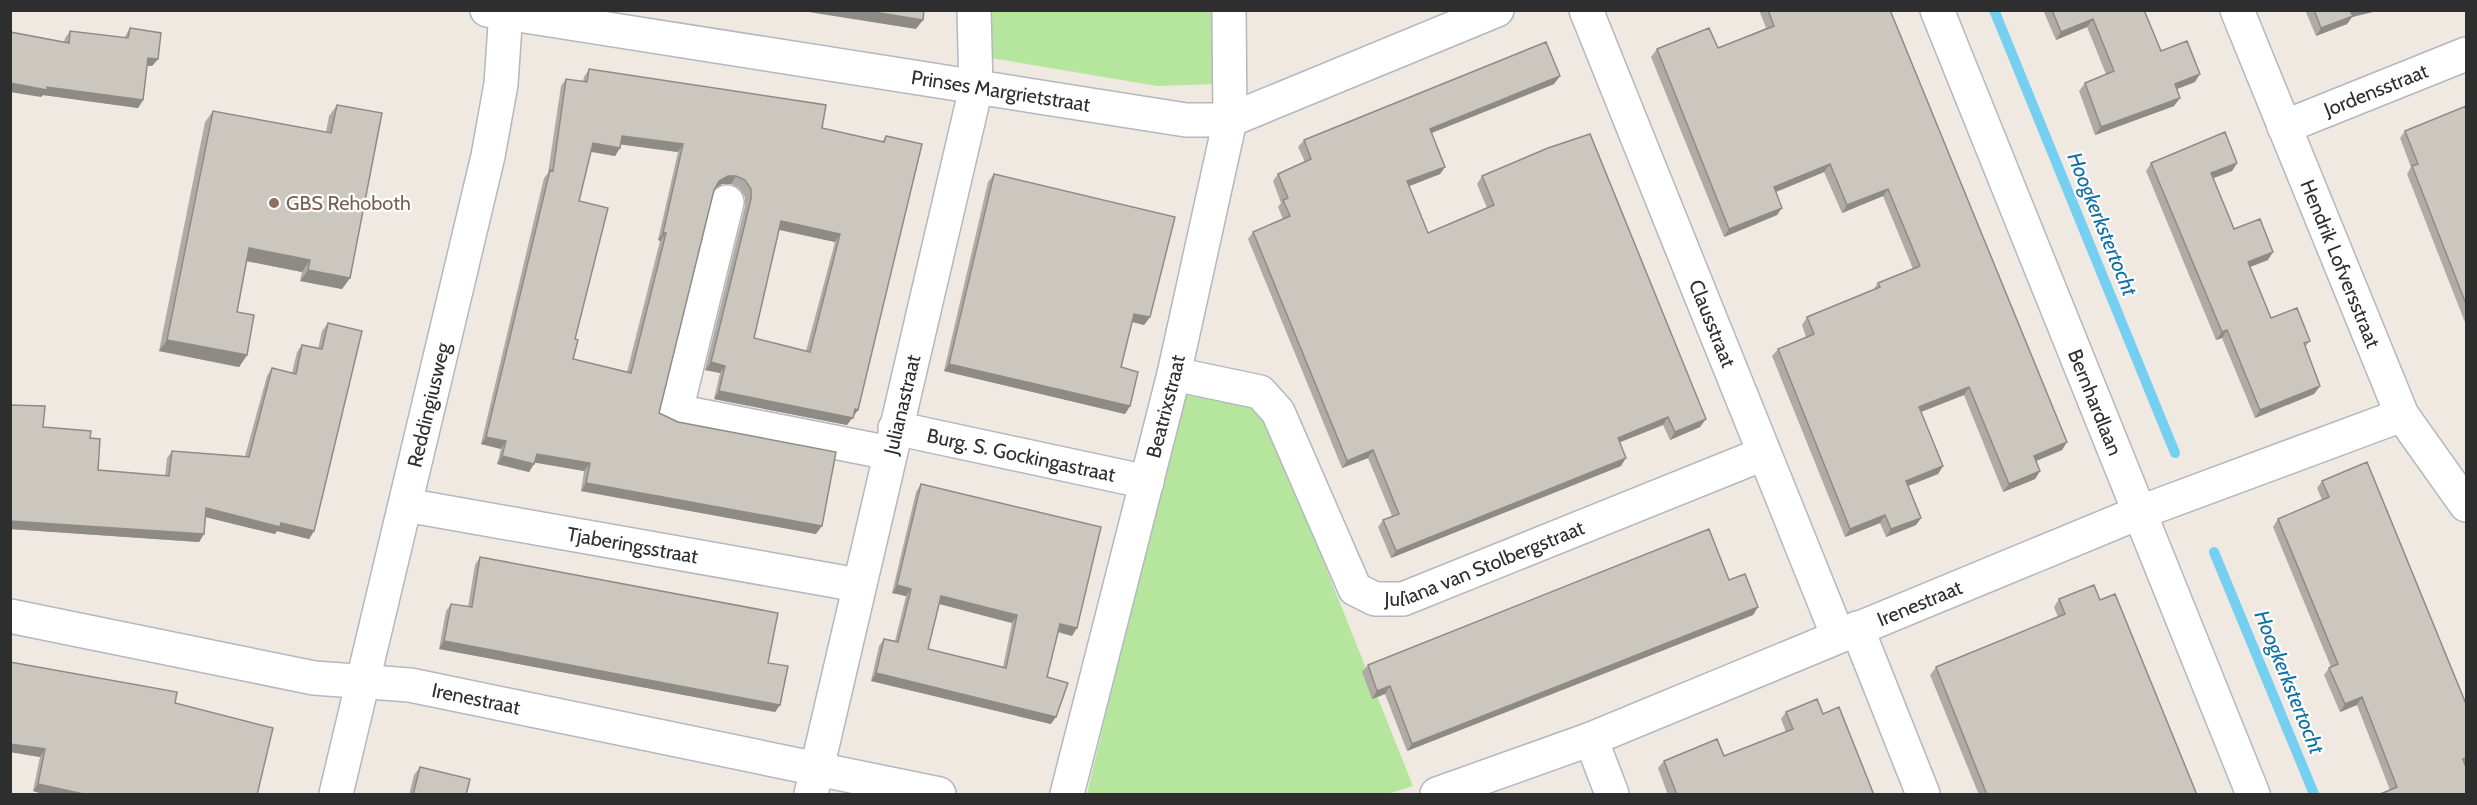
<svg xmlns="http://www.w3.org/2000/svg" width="2477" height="805" font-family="Cabin,sans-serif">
<rect width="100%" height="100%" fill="#efe9e1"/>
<!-- green -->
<path fill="#b6e59e" d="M984 11H1215V84L1157 86 985 57Z
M1183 390 1262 408 1413 786 1388 794H1087Z"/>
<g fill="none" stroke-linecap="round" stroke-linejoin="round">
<!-- stream -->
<path stroke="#75cff0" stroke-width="10" d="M1994 10 2175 453
M2214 552 2314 794"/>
<defs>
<g id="minor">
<path id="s1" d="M487 10 1186 120H1230L1497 10"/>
<path id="s2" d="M1586 10 1838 636"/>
<path id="s3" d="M1937 10 2253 794"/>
<path id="s4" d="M2237 10 2402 415 2466 505"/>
<path id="s5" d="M2284 127 2466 54"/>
<path d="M727 202 676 411 890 453"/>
<path id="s6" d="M1174 374 1260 392 1278 412 1355 589 1375 599H1403L1763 454"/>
<path id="s7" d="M895 428 1147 482"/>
<path id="s8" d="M406 505 858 585"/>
<path id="s9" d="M10 616 314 678 410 685 939 794"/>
<path d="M1857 628 1923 794"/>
<path d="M1591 739 1612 794"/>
<path id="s10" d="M336 794 488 156 501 84 506 10"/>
<path id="s11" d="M811 794 976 88 974 10"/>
<path id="s12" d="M1067 794 1174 374 1230 120 1229 10"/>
<path id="s13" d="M1437 794 1591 739 2138 513 2402 415"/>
</g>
</defs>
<!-- minor casing -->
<use href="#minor" stroke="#b4b7c1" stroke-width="36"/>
<!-- minor -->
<use href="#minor" stroke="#fff" stroke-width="33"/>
</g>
<!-- wall -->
<path fill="#afaba4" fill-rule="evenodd" d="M1759 10H1890L2067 442 2062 450 2036 461 2040 471 2035 479 2003 492 1964 395 1921 412 1943 466 1938 474 1908 486 1921 518 1916 525 1886 537 1880 523 1845 537 1772 356 1778 349 1806 337 1802 325 1807 317 1873 290 1878 283 1913 269 1883 196 1842 213 1824 172 1776 192 1777 215 1724 237 1651 57 1657 49 1718 48 1766 28Z
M2043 10H2144L2161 51 2195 82 2177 89 2174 106 2095 135 2079 91 2085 83 2106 74 2087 27 2056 40Z
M2305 10H2381L2352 17 2347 24 2316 36Z
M130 28 158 59 152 66H147L143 100 138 108 43 95 41 97 64 42 65 38 70 31 124 38Z
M589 69 822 128 882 142 886 136 858 410 847 425 714 399 720 373 705 370 745 206V197L739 188 731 184H722L715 188 714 190 659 413 816 534 581 491 584 471 535 462 529 472 497 464 501 449 481 444 544 178 548 173 561 86 566 79 583 81 584 77ZM621 144 678 152 658 240 660 241 627 372 573 359 575 339 579 201 591 152 615 156ZM779 230 835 242 806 351 754 338Z
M1560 76 1554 84 1431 133 1445 167 1440 174 1409 186 1428 233 1487 208 1477 184 1482 176 1700 427 1670 440 1663 425 1620 442 1621 466 1391 558 1378 527 1383 520 1392 516 1368 458 1342 468 1248 239 1253 232 1283 219 1278 207 1281 203 1273 181 1278 174 1305 162 1298 147 1304 140Z
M337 105 350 278 342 289 300 281 302 272 247 261 237 312 247 355 239 367 159 351 205 122 213 111 326 132 329 116Z
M2466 106V325L2407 174 2411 167 2400 138 2405 131Z
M2151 163H2237L2232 171 2213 178 2234 229 2268 260 2250 267 2271 318 2310 341 2305 347 2320 386 2314 394 2255 418 2222 338 2216 340 2146 171Z
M994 174 1150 317 1144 325 1132 322 1121 367 1130 406 1125 414 944 371 988 182Z
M328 323 314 531 309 539 277 531 275 534 206 517 204 534 199 542 10 529V405L43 427 90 438 98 470 165 476 167 458 172 451 245 456 267 376 272 368 292 373 297 352 302 345 318 349 322 331Z
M2322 481 2466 704V763L2390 790 2357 705 2340 712 2324 675 2329 668 2331 667 2273 527 2278 519 2322 500 2317 488Z
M921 484 1072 636 1058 632 1047 677 1051 724 871 681 879 646 884 639 895 641 906 596 892 593 916 492ZM939 604 1012 623 1003 667 928 649Z
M480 557 768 663 780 705 775 712 439 649 446 611 451 604 468 607 475 565Z
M1729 580 1758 607 1753 615 1407 751 1385 694 1372 699 1362 672 1368 665Z
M2059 599 2100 600 2197 795H1979L1930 675 1936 667 2058 617 2054 607Z
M10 662 175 703 257 795H47L33 791 40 757 10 752Z
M1786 712 1874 795H1668L1658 768 1664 761 1724 756 1786 732 1781 719Z
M420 767 466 795H409L414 775Z"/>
<!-- shaded-wall -->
<path fill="#8e8b86" d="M796 10H861L923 20 916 29Z
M2351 10H2381L2352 17 2347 24 2316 36 2321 28Z
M2093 19 2087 27 2056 40 2061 32Z
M148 58 158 59 152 66 143 65Z
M2200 74 2195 82 2169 92 2175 84Z
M1560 76 1554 84 1424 136 1430 129Z
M10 83 47 87 143 100 138 108 43 95 41 97 10 92Z
M2180 98 2174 106 2095 135 2101 127Z
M622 136 683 144 678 152 617 144Z
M593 143 620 148 615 156 588 151Z
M2237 163 2232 171 2206 181 2211 173Z
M1830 164 1824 172 1768 195 1774 187Z
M1445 167 1440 174 1402 189 1407 181Z
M728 176H736L731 184H722L714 189 719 181Z
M1888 189 1883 196 1842 213 1847 205Z
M1782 208 1777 215 1724 237 1729 229Z
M781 221 840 234 835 242 776 229Z
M663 233H666L660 241 658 240Z
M249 248 310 260 302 272 241 260Z
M2273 252 2268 260 2242 270 2248 262Z
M308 270 350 278 342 289 300 281Z
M1134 314 1150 317 1144 325 1129 321Z
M2227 330 2222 338 2216 340 2222 332Z
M167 340 247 355 239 367 159 351Z
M711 362 725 366 720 373 705 370Z
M949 364 1130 406 1125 414 944 371Z
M2320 386 2314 394 2255 418 2260 410Z
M1969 387 1964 395 1913 415 1919 407Z
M719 391 858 410 847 425 714 399Z
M1668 417 1663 425 1613 445 1618 438Z
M1706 419 1700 427 1670 440 1675 432Z
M486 437 506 441 501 449 481 444Z
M2067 442 2062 450 2029 464 2034 456Z
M1373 450 1368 458 1342 468 1347 461Z
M537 454 590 463 584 471 531 462Z
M502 456 534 464 529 472 497 464Z
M1626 458 1621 466 1391 558 1396 551Z
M1943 466 1938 474 1900 489 1906 481Z
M2040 471 2035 479 2003 492 2009 484Z
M586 483 822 526 816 534 581 491Z
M206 508 281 523 314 531 309 539 277 531 275 534 201 516Z
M1885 515 1880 523 1845 537 1850 529Z
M1921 518 1916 525 1886 537 1891 529Z
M10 521 204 534 199 542 10 529Z
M897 585 911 589 906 596 892 593Z
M941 596 1017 615 1012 623 936 603Z
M1758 607 1753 615 1407 751 1412 744Z
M1060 624 1077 628 1072 636 1055 631Z
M444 641 780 705 775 712 439 649Z
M876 673 1056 717 1051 724 871 681Z
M1390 686 1385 694 1372 699 1377 691Z
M2362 697 2357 705 2340 712 2345 704Z
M10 744 45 749 40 757 10 752Z
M38 784 88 795H47L33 791Z"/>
<!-- building -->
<path fill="#cbc7bf" stroke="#8e8b86" stroke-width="1.5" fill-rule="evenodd" d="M861 10H924L923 20Z
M1768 10H1890L2067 442 2034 456 2040 471 2009 484 1969 387 1919 407 1943 466 1906 481 1921 518 1891 529 1885 515 1850 529 1778 349 1814 334 1807 317 1880 287 1878 283 1920 266 1888 189 1847 205 1830 164 1774 187 1782 208 1729 229 1657 49 1709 28 1718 48 1774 26Z
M2052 10H2144L2161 51 2187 41 2200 74 2175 84 2180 98 2101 127 2085 83 2114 71 2093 19 2061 32Z
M2314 10H2351L2350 11 2353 16 2321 28Z
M130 28 161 33 158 59 148 58 143 100 47 87V90L10 83V32L69 43 70 31 128 38Z
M1546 42 1560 76 1430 129 1445 167 1407 181 1428 233 1494 205 1482 176 1548 148 1590 134 1706 419 1675 432 1668 417 1618 438 1626 458 1396 551 1383 520 1399 514 1373 450 1347 461 1253 232 1290 216 1283 200 1288 198 1278 174 1311 159 1304 140Z
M589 69 826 105 822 128 884 142 886 136 922 144 858 410 855 409 853 418 719 391 725 366 711 362 751 199V189L745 180 736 176H728L719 181 714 190 659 413 678 422 836 452 822 526 586 483 590 463 537 454 534 464 502 456 506 441 486 437 550 170 553 171 566 79 587 82ZM622 136 683 144 663 233H666L631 373 573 359 578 340 575 339 608 208 579 201 593 143 620 148ZM781 221 840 234 810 352 754 338Z
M337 105 382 113 350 278 308 270 310 260 249 248 237 312 254 315 247 355 167 340 213 111 331 133Z
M2466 106V304L2412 166 2418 164 2405 131Z
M2225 132 2237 163 2211 173 2234 229 2260 219 2273 252 2248 262 2271 318 2297 308 2310 341 2304 343 2320 386 2260 410 2227 330 2222 332 2151 163Z
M994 174 1175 217 1150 317 1134 314 1121 367 1138 372 1130 406 949 364Z
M328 323 362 331 314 531 281 523 280 527 206 508 204 534 10 521V405L45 406 43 427 91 431 90 438 100 439 98 470 169 476 172 451 249 457 272 368 296 374 302 345 322 349Z
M2367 462 2466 704V758L2463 759 2466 767V795H2378L2397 787 2362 697 2345 704 2329 668 2338 664 2278 519 2329 497 2322 481Z
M921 484 1101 527 1077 628 1060 624 1047 677 1068 683 1056 717 876 673 884 639 898 642 911 589 897 585ZM941 596 1017 615 1006 668 928 649Z
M1709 529 1729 580 1745 574 1758 607 1412 744 1390 686 1377 691 1368 665Z
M480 557 778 613 768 663 788 666 780 705 444 641 451 604 472 607Z
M2094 585 2100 600 2115 594 2197 795H1987L1936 667 2065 614 2059 599Z
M10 662 177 692 175 703 273 728 257 795H88L38 784 45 749 10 744Z
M1817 699 1823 714 1839 707 1874 795H1677L1664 761 1717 739 1724 756 1793 729 1786 712Z
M420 767 470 779 466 795H413Z"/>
<!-- markers -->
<circle fill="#8d6e63" stroke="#fff" stroke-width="2" cx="274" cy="203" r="6"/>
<g text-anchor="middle" stroke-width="4.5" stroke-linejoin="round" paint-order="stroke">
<!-- street labels -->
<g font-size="20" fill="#2e2e2e" stroke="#fff">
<text dy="7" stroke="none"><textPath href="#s5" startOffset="99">Jordensstraat</textPath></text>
<text dy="7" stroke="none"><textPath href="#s1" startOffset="520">Prinses Margrietstraat</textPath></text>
<text dy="7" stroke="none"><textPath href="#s4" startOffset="274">Hendrik Lofversstraat</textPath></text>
<text dy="7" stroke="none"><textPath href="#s2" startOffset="338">Clausstraat</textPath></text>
<text dy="7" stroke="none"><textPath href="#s11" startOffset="400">Julianastraat</textPath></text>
<text dy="7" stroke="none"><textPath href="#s3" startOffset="423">Bernhardlaan</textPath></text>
<text dy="7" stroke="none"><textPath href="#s10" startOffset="400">Reddingiusweg</textPath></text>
<text dy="7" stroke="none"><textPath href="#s12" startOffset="400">Beatrixstraat</textPath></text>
<text dy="7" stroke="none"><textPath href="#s7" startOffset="129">Burg. S. Gockingastraat</textPath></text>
<text dy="7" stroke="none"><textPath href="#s8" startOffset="230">Tjaberingsstraat</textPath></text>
<text dy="7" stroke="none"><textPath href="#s6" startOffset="446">Juliana van Stolbergstraat</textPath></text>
<text dy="7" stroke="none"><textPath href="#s13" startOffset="519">Irenestraat</textPath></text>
<text dy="7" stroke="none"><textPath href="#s9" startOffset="474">Irenestraat</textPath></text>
</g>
<!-- education labels -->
<g font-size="20" fill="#785e54" stroke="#fff" text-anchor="start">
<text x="286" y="210">GBS Rehoboth</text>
</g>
<!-- water labels -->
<g font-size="21" font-style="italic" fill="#0d6fa3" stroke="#fff">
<text transform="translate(2102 224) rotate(68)" y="7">Hoogkerkstertocht</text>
<text transform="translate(2289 682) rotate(68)" y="7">Hoogkerkstertocht</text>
</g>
</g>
<!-- border -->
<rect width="2477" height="805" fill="none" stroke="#2e2e2e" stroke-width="24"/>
</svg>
